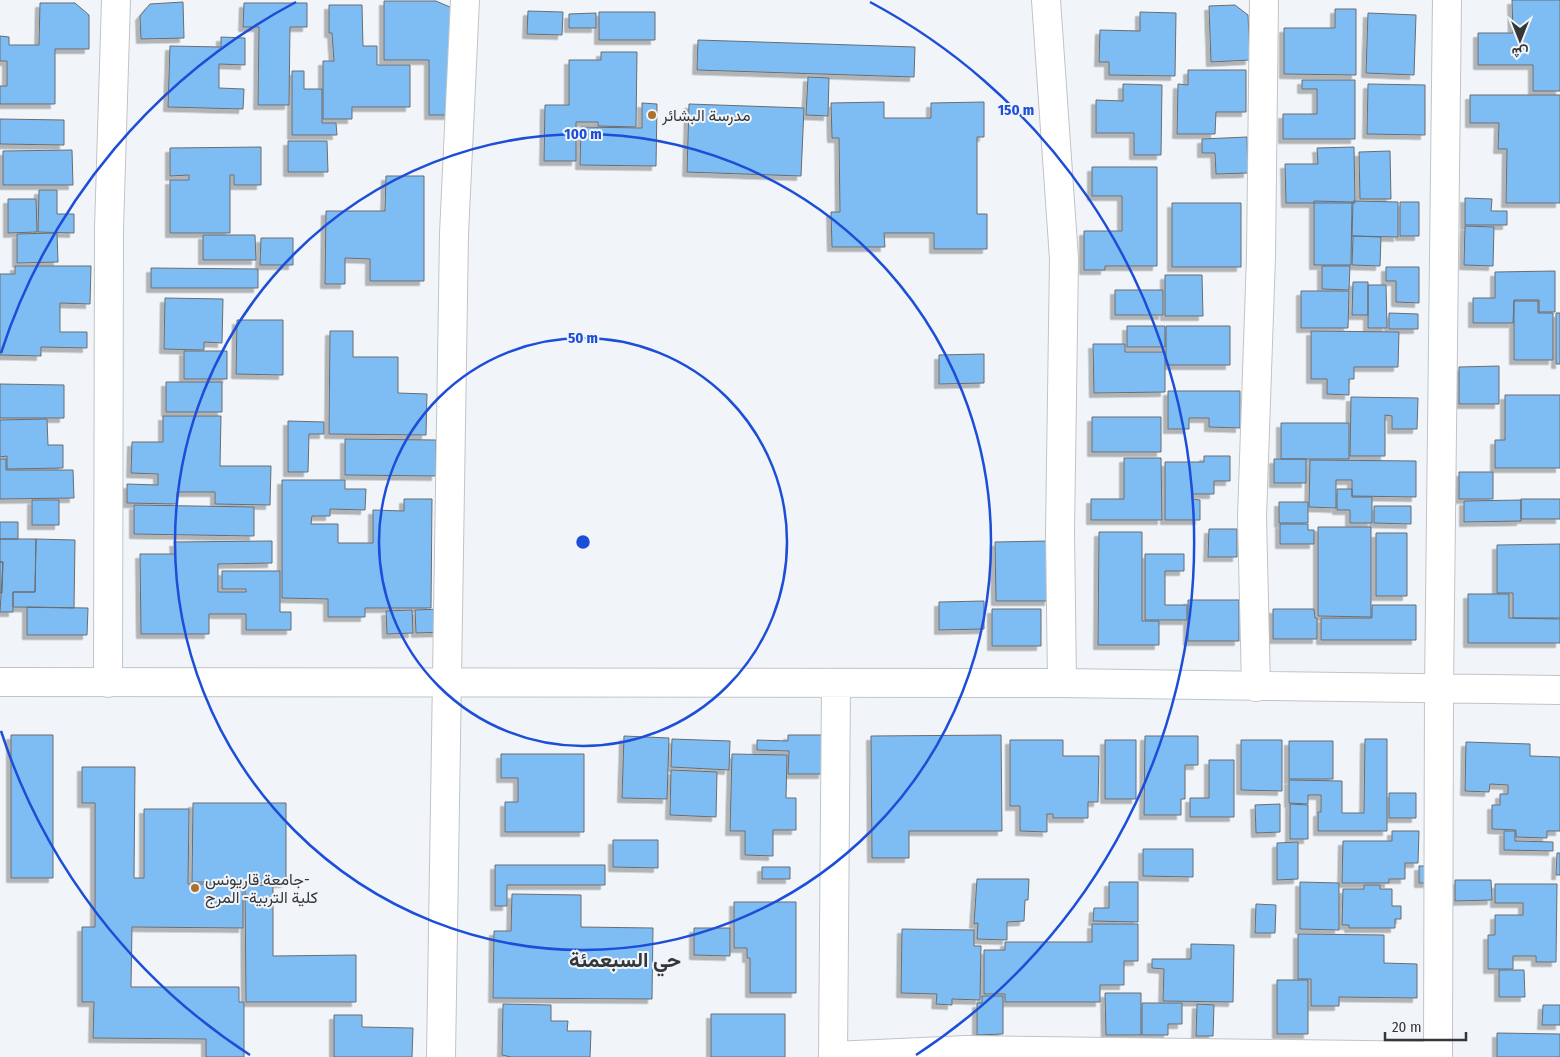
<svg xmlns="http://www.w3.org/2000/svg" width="1560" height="1057" font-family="'Fira Sans Condensed',Vazirmatn,sans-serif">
<defs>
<filter id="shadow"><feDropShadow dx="-4.5" dy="4.5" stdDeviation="0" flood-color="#0004"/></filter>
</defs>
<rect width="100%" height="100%" fill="#f1f5f9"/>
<!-- building -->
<path fill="#7ebcf4" stroke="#6a6d70" filter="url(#shadow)" d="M1512 0H1560V91H1533V65H1478V33H1513Z
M384 1H436L459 11V115H429V60H384Z
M183 2 184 38 141 39 140 16 150 4Z
M40 3H75L89 15V49H55V104H0V86H7V61H0V36L9 37V45H39Z
M244 3H307V27H290L289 105H258L259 27H243Z
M329 5H362L363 46H377V65H410V107H352V119H323V61H334L332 33H329Z
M1235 5 1248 15 1250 60 1211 62 1209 6Z
M1335 9H1356V75L1284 74V28H1335Z
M528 11 563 12 562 35 527 34Z
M599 12H655V40H599Z
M1140 12 1176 13 1175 76 1109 75V62H1099L1100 30 1140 31Z
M596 13V28H569V14Z
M1368 13 1416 15 1414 75 1366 73Z
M221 37 245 38V65L219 64V88L244 89 243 109 168 107 170 46 221 47Z
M698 40 915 47 914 77 697 70Z
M601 52H637L636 127 598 126V122H576V161H544L545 105H569V60H601Z
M1188 70H1246V112H1216L1215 134H1177L1178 84 1188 85Z
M292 71H304V89H322V123H336L337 135H292Z
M808 77 829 78 828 116 806 115Z
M1302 80H1355V139H1283V114H1317V89H1302Z
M1123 84 1162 85 1161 155H1134V133H1096V100L1123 101Z
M1368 84 1425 85V135L1367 134Z
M1470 95H1560V203H1506L1507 149H1498L1499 123H1470Z
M884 102V118H931V103L984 102V137H977V214H987V249H934V233H884L885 247H832L831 212H840L839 138H832L831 103Z
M642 103 657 104 656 166 580 165 581 127 642 128Z
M689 104 804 108 801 176 687 172Z
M0 119 64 120V145L0 144Z
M1247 137 1248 173 1216 174 1215 153H1202V139Z
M288 141H327L328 172H288Z
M261 147V185H234V175H230V233H170V180H189V175L170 176V148Z
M1354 147 1355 203H1286L1285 164H1318L1317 148Z
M72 150 73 185H3V151Z
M1390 151 1391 199H1360L1359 152Z
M1092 167H1157V266H1105V270H1084V231H1122V196H1092Z
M386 176H424V281H370V259L345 258V284H325L326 211H385Z
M39 190H57V214H74V233L38 232Z
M1465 198 1492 199 1491 211H1507V225H1465Z
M8 199H36L37 232 8 233Z
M1314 201 1352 202 1351 265H1314Z
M1353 201 1398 202V237L1352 236Z
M1400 202H1419V236H1400Z
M1172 203H1241V267H1172Z
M1465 226 1494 227 1493 266 1464 265Z
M57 233 58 262 17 263V234Z
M203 235H255L256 260H203Z
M1353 236 1381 237 1380 266 1352 265Z
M261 238H293V265H260Z
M15 266H91L90 304 60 303V332H87V348L41 347V356L0 355V274H15Z
M1322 266H1350L1349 290 1322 289Z
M1386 267H1419V303L1396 302V281H1386Z
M151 268 258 269V288H151Z
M1555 271V312H1539V300H1514L1513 323H1473V298H1495V272Z
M1165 275H1202L1203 316H1165Z
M1353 282H1368V315H1352Z
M1368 285H1386L1387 328H1368Z
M1115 290H1163V315H1115Z
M1301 291H1349L1348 328H1301Z
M165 298 223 299 222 343 204 342V350L164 349Z
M1514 301H1538V313H1553V360H1514Z
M1389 313 1418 314V329H1389Z
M1556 313H1560V364H1556Z
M237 320H283V375L236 374Z
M1127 326H1165V347H1127Z
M1166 326H1230V365H1166Z
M330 331H353V357H398V393L427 394 426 435 329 434Z
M1311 331 1399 332 1398 367H1354V379H1349V395L1327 394V379H1311Z
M1093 344H1125V352H1165V392L1094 393Z
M184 351H227V379H184Z
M984 354V383L939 384V355Z
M1499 366V404H1459V367Z
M166 382H222V412H166Z
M0 384 64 385V418H0Z
M1168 391H1240V428L1209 427V418H1189V429H1168Z
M1505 395H1560V468H1495V440H1505Z
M1351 397 1418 398 1417 429H1392V416L1385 415V456H1350Z
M163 416H221L220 466H271L270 505 215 504V492H177V504L127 503V484L158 485V474L131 473 132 442H163Z
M1092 417H1161V452H1092Z
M47 419 48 445H63V468L7 469V456L0 457V420Z
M288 421 324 422V434H309L308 472H288Z
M1281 423H1349V459H1281Z
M345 439 436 440V476L345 475Z
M1204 456H1230V481H1214V494H1192V499L1200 500V520H1165V462H1204Z
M1124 458H1161L1162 520H1091V499H1124Z
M0 459H6V470H73L74 498 0 499Z
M1274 459H1306V483H1274Z
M1310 460 1416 461V497L1352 496V480H1336V508L1309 507Z
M1459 472H1493V499H1459Z
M282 480H345V489H366L365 510 330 509V516H312L311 524H338V543H373V510L404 511V499H432L431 608H365V617H328V599L282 598Z
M1337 489H1352V497H1372V523H1350V510H1337Z
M1521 499H1560V519H1521Z
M32 500H59V525H32Z
M1521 500V521L1464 522V501Z
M1279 502H1308V523H1279Z
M134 505 254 507V536L134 534Z
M1374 506H1411V524L1374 523Z
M0 522H18V539H0Z
M1280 524H1308V530H1314V544H1280Z
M1318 527H1371V617L1318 616Z
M1209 529H1237V557H1208Z
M1099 532H1142V621H1159V645H1098Z
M1376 533H1407V596H1376Z
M0 539H36L35 592H13V612H0L3 562H0Z
M36 539 75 540 74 608 13 607V592H35Z
M272 541V563L218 564V592H246V589H222V571H280V612H291V630H246V614H209V634H141L140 554H175L174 542Z
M1049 541V601H996L995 542Z
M1560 544V618H1513V593H1497V545Z
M1145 554H1184V571H1165V605H1187V620H1145Z
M0 562H3L2 593H0Z
M1468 594H1509V618L1560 619V643H1468Z
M1188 600H1239V641H1188Z
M984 601V629L939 630V602Z
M1372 605H1416V640H1321V618H1372Z
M27 607 88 608 87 635H27Z
M441 609 443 632 416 633 415 610Z
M992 609H1041V646H992Z
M1273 609H1314L1315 618H1317V639H1273Z
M412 610 413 633 387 634 386 611Z
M11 735H53V878H11Z
M788 735H824L823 774H788L789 751 757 750V740L788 741Z
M1001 735 1002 831H909V858H872L871 736Z
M624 736 669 738 667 799 622 798Z
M1145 736H1198V765H1185V799H1181V815H1144Z
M672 739 730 741 729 770 671 767Z
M1365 739H1387V831H1318V812H1321V795H1308V804L1289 803V780L1342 781V813H1364Z
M1010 740H1063V756H1099L1098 802H1088V818H1053V814H1047V832L1020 831V806H1010Z
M1105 740H1136V799H1105Z
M1241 740H1282V791L1241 790Z
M1289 741H1333V779H1289Z
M1466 742 1530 744V756L1560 757V831H1547V838L1516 837V830L1492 829V805H1500V794H1508V785L1490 784 1489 792 1465 791Z
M501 754H584V832H505V802H518V778H501Z
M732 754 787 755 786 798H796V830H773V856L745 855V831H730Z
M1209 760H1234V817H1190V798H1209Z
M82 767H135L134 878H144V809H189L188 884H243V928L132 927 131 987H239V1002H244V1057H206V1039L93 1038 94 1002H82V927H95V803H82Z
M671 770 717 772 716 817 670 815Z
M1389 793H1416V818H1389Z
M193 803H286V883L192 882Z
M1280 804V832L1256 833 1255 805Z
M1290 804 1308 805V839H1290Z
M1392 831H1419L1418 863H1405V879H1389V883H1342L1343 841H1392Z
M1504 831H1515V841L1553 842V851L1504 850Z
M613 840H658V868L613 867Z
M1298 842V879L1277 880V843Z
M1143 849H1193V877L1143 876Z
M1557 853H1560V875H1556Z
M495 865H605V885H507V906H495Z
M1419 866H1433V883H1419Z
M762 867H790V879H762Z
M977 879H1029L1028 900H1025L1024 921 1007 922V940L977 939 978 923 974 924Z
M1455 880H1491L1492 900 1455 901Z
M1109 882H1138V922L1093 921 1094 908H1109Z
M1300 882 1339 883V930L1300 929Z
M1495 884H1557L1556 962H1536V956H1513V969H1488V935H1495V915H1523V903H1495Z
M273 885V956L356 955V1002H246L245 886Z
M1364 885H1380V889H1392V906H1401V919H1395V928H1349V925H1342L1343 889H1364Z
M512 894 581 895V927L653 928 652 999 493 998 494 931H511Z
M734 902H796V993H750V958H747V948H734Z
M1256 904 1276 905 1275 933H1255Z
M1092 924H1138V961H1124V985H1100V1002H1005V994H984V950H1005V942H1092Z
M694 928H730V956L694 955Z
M902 929 974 930V946H981L980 1000 952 999V1005L936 1004 937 994 901 993Z
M1298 934 1384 935V963L1417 964V998L1339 997V1006H1311V979H1298Z
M1191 944 1234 945 1233 1002 1163 1001 1164 969 1152 968V959H1191Z
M1499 970H1524L1525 997H1499Z
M1277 980H1308V1034H1277Z
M1105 993H1141V1035H1106Z
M982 996H1003V1034L977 1035V1003H982Z
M1142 1003H1182V1024H1168V1035H1142Z
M503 1004 551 1005V1021H568L567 1031H591L590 1057H511L502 1055Z
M1197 1004 1214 1005 1213 1036H1196Z
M1543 1005H1560V1025H1542Z
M711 1014H785V1057H711Z
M334 1015H362V1027L413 1028 412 1057H334Z
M1497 1033 1560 1034V1057H1497Z"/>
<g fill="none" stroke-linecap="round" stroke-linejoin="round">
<defs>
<path id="street" d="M1046 0 1064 259 1060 532 1062 683
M0 682 1062 683 1560 690
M108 683 109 229 116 0
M1256 687 1252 517 1261 256 1264 0
M833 1056 966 1050 1438 1056
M441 1057 454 234 465 0
M833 1057 836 684
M1438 1057 1439 689 1447 0"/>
</defs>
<!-- street casing -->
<use href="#street" stroke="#c0c4c7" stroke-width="30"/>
<!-- street -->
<use href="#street" stroke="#fff" stroke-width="28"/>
</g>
<!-- distance rings -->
<g fill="none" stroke="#1d4ed8" stroke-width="2.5">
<circle cx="583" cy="542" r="204"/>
<circle cx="583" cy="542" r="408"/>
<path d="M250 1055A612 612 0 0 1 1 731M1 353A612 612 0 0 1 296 2M870 2A612 612 0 0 1 916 1055"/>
</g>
<!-- markers -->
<g fill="#aa712f" stroke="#f1f5f9" stroke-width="2">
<circle cx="652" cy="115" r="5"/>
<circle cx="195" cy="888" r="5"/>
</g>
<g text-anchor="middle" stroke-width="4" stroke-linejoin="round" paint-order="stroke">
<!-- poi labels -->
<g font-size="16" fill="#353638" stroke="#f1f5f9" text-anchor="start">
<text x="662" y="121">مدرسة البشائر</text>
<text x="205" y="885">جامعة قاريونس-<tspan x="205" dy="18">كلية التربية- المرج</tspan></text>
</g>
<!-- district labels -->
<g font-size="21" font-weight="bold" fill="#353638" stroke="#f1f5f9">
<text x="625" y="967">حي السبعمئة</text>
</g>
</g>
<circle cx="583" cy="542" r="8" fill="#1d4ed8" stroke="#f1f5f9" stroke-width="2.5"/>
<g font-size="15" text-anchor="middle" font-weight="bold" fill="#1d4ed8" stroke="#f1f5f9" stroke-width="4" stroke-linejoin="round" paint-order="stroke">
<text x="1016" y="115">150 m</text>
<text x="583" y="139">100 m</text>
<text x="583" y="343">50 m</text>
</g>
<!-- north arrow -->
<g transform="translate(1520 40) rotate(180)" stroke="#f1f5f9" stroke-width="4" paint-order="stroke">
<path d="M0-4L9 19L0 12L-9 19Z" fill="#353638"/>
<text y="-8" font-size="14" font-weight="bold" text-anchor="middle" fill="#353638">ش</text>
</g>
<!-- scale -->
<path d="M1385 1032v8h81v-8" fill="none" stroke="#353638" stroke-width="2.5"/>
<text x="1392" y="1032" font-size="15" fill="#353638" stroke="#f1f5f9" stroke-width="4" paint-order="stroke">20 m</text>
</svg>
